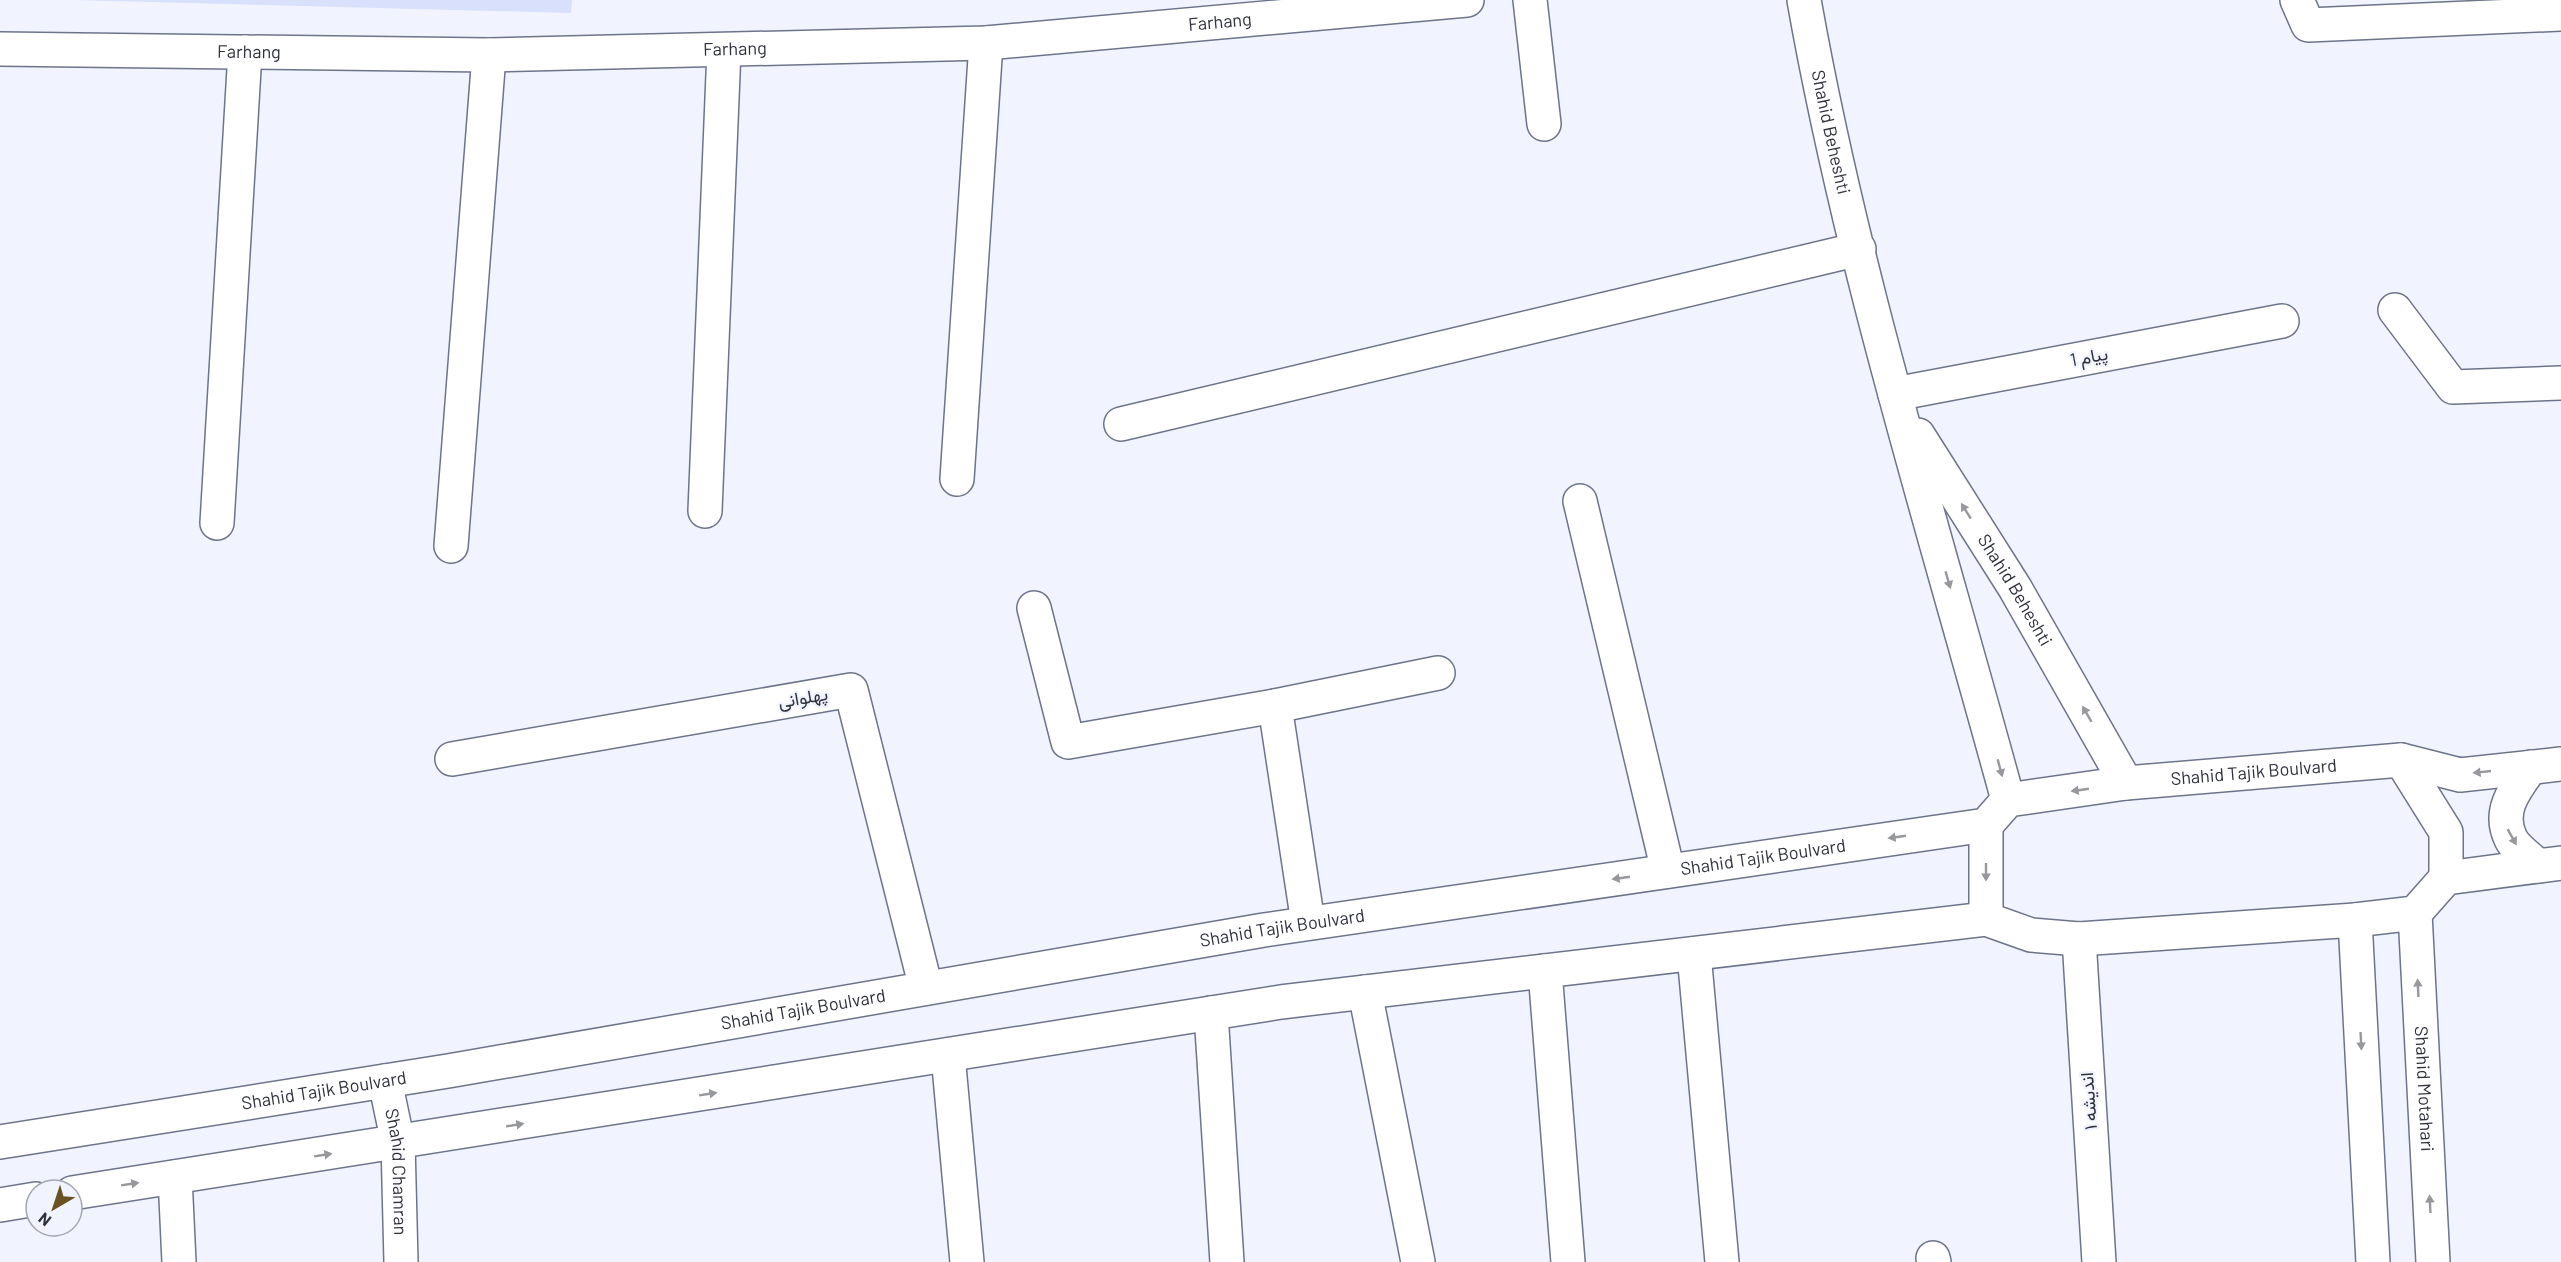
<svg xmlns="http://www.w3.org/2000/svg" width="2561" height="1262" font-family="Barlow,Vazirmatn,sans-serif">
<rect width="100%" height="100%" fill="#f1f4ff"/>
<!-- green -->
<path fill="#d8e0fb" d="M74 0H572L571 13Z"/>
<g fill="none" stroke-linecap="round" stroke-linejoin="round">
<defs>
<g id="minor">
<path d="M1530 0 1544 124"/>
<path id="s1" d="M1804 0C1852 271 1936 535 2008 800"/>
<path d="M2297 0 2308 25 2561 14"/>
<path id="s2" d="M0 49 489 55 986 43 1467 0"/>
<path d="M2395 310 2453 387 2561 383"/>
<path d="M1895 394 2282 321"/>
<path d="M1121 424 1859 249"/>
<path id="s3" d="M1918 435 2015 588 2126 783"/>
<path d="M957 479 986 43"/>
<path d="M1580 501 1668 871"/>
<path d="M705 511 724 50"/>
<path d="M217 523 245 52"/>
<path d="M451 546 489 55"/>
<path d="M1034 608 1068 742 1275 706 1438 673"/>
<path d="M1275 706 1308 923"/>
<path d="M452 759 851 690 926 988"/>
<path d="M2401 760 2446 832V878"/>
<path d="M2531 767C2515 789 2497 811 2511 839 2516 849 2530 858 2538 866"/>
<path id="s4" d="M2415 913 2433 1262"/>
<path d="M1986 919V825"/>
<path d="M2355 920 2373 1262"/>
<path d="M2079 939 2099 1262"/>
<path d="M1694 954 1722 1262"/>
<path d="M1545 971 1568 1262"/>
<path d="M1365 992 1418 1262"/>
<path d="M1211 1013 1227 1262"/>
<path d="M948 1055 967 1262"/>
<path id="s5" d="M385 1081 398 1143 401 1262"/>
<path id="s6" d="M0 1142 448 1071 1264 930 1986 825 2008 800 2126 783 2401 760 2460 775 2561 764"/>
<path d="M175 1177 179 1262"/>
<path d="M72 1193 1281 1002 1986 919 2031 935 2079 939 2355 920 2415 913 2446 878 2561 863"/>
<path d="M0 1205 36 1199"/>
<path d="M1933 1258 1934 1262"/>
</g>
</defs>
<!-- minor casing -->
<use href="#minor" stroke="#6d748a" stroke-width="36"/>
<!-- minor -->
<use href="#minor" stroke="#fff" stroke-width="33"/>
</g>
<!-- one-way arrows -->
<defs><path id="oneway-solid" d="M-6-.8H1V-3.2L6.5 0L1 3.2V.8H-6Z" transform="scale(1.5)"/></defs>
<g fill="#96989c">
<use href="#oneway-solid" transform="translate(1966 511) rotate(-122)"/>
<use href="#oneway-solid" transform="translate(1948 580) rotate(74)"/>
<use href="#oneway-solid" transform="translate(2087 714) rotate(-120)"/>
<use href="#oneway-solid" transform="translate(2000 768) rotate(75)"/>
<use href="#oneway-solid" transform="translate(2482 772) rotate(174)"/>
<use href="#oneway-solid" transform="translate(2080 790) rotate(172)"/>
<use href="#oneway-solid" transform="translate(1897 837) rotate(172)"/>
<use href="#oneway-solid" transform="translate(2512 837) rotate(61)"/>
<use href="#oneway-solid" transform="translate(1986 872) rotate(90)"/>
<use href="#oneway-solid" transform="translate(1621 878) rotate(172)"/>
<use href="#oneway-solid" transform="translate(2418 988) rotate(-93)"/>
<use href="#oneway-solid" transform="translate(2361 1041) rotate(87)"/>
<use href="#oneway-solid" transform="translate(708 1094) rotate(-9)"/>
<use href="#oneway-solid" transform="translate(515 1125) rotate(-9)"/>
<use href="#oneway-solid" transform="translate(323 1155) rotate(-9)"/>
<use href="#oneway-solid" transform="translate(130 1184) rotate(-9)"/>
<use href="#oneway-solid" transform="translate(2430 1204) rotate(-93)"/>
</g>
<g text-anchor="middle" stroke-width="4.5" stroke-linejoin="round" paint-order="stroke">
<!-- street labels -->
<g font-size="18" fill="#2e313a" stroke="#f1f4ff">
<text dy="6" stroke="none"><textPath href="#s2" startOffset="1221">Farhang</textPath></text>
<text dy="6" stroke="none"><textPath href="#s2" startOffset="735">Farhang</textPath></text>
<text dy="6" stroke="none"><textPath href="#s2" startOffset="249">Farhang</textPath></text>
<text dy="6" stroke="none"><textPath href="#s1" startOffset="135">Shahid Beheshti</textPath></text>
<text transform="translate(2089 357) rotate(-11)" y="6">پیام 1</text>
<text dy="6" stroke="none"><textPath href="#s3" startOffset="183">Shahid Beheshti</textPath></text>
<text transform="translate(803 698) rotate(-10)" y="6">پهلوانی</text>
<text dy="6" stroke="none"><textPath href="#s6" startOffset="2292">Shahid Tajik Boulvard</textPath></text>
<text dy="6" stroke="none"><textPath href="#s6" startOffset="1786">Shahid Tajik Boulvard</textPath></text>
<text dy="6" stroke="none"><textPath href="#s6" startOffset="1300">Shahid Tajik Boulvard</textPath></text>
<text dy="6" stroke="none"><textPath href="#s6" startOffset="814">Shahid Tajik Boulvard</textPath></text>
<text dy="6" stroke="none"><textPath href="#s4" startOffset="176">Shahid Motahari</textPath></text>
<text dy="6" stroke="none"><textPath href="#s6" startOffset="328">Shahid Tajik Boulvard</textPath></text>
<text transform="translate(2089 1101) rotate(-94)" y="6">اندیشه ۱</text>
<text dy="6" stroke="none"><textPath href="#s5" startOffset="92">Shahid Chamran</textPath></text>
</g>
</g>
<!-- north arrow -->
<g transform="translate(54 1208) rotate(219)"><circle r="28" fill="#f1f4ff" stroke="#a3a6b0" stroke-width="1.5"/>
<path d="M0-4.5L10 22L0 15L-10 22Z" fill="#6a5323"/>
<text y="-9" font-size="16" font-weight="bold" text-anchor="middle" fill="#2e313a">N</text>
</g>
</svg>
